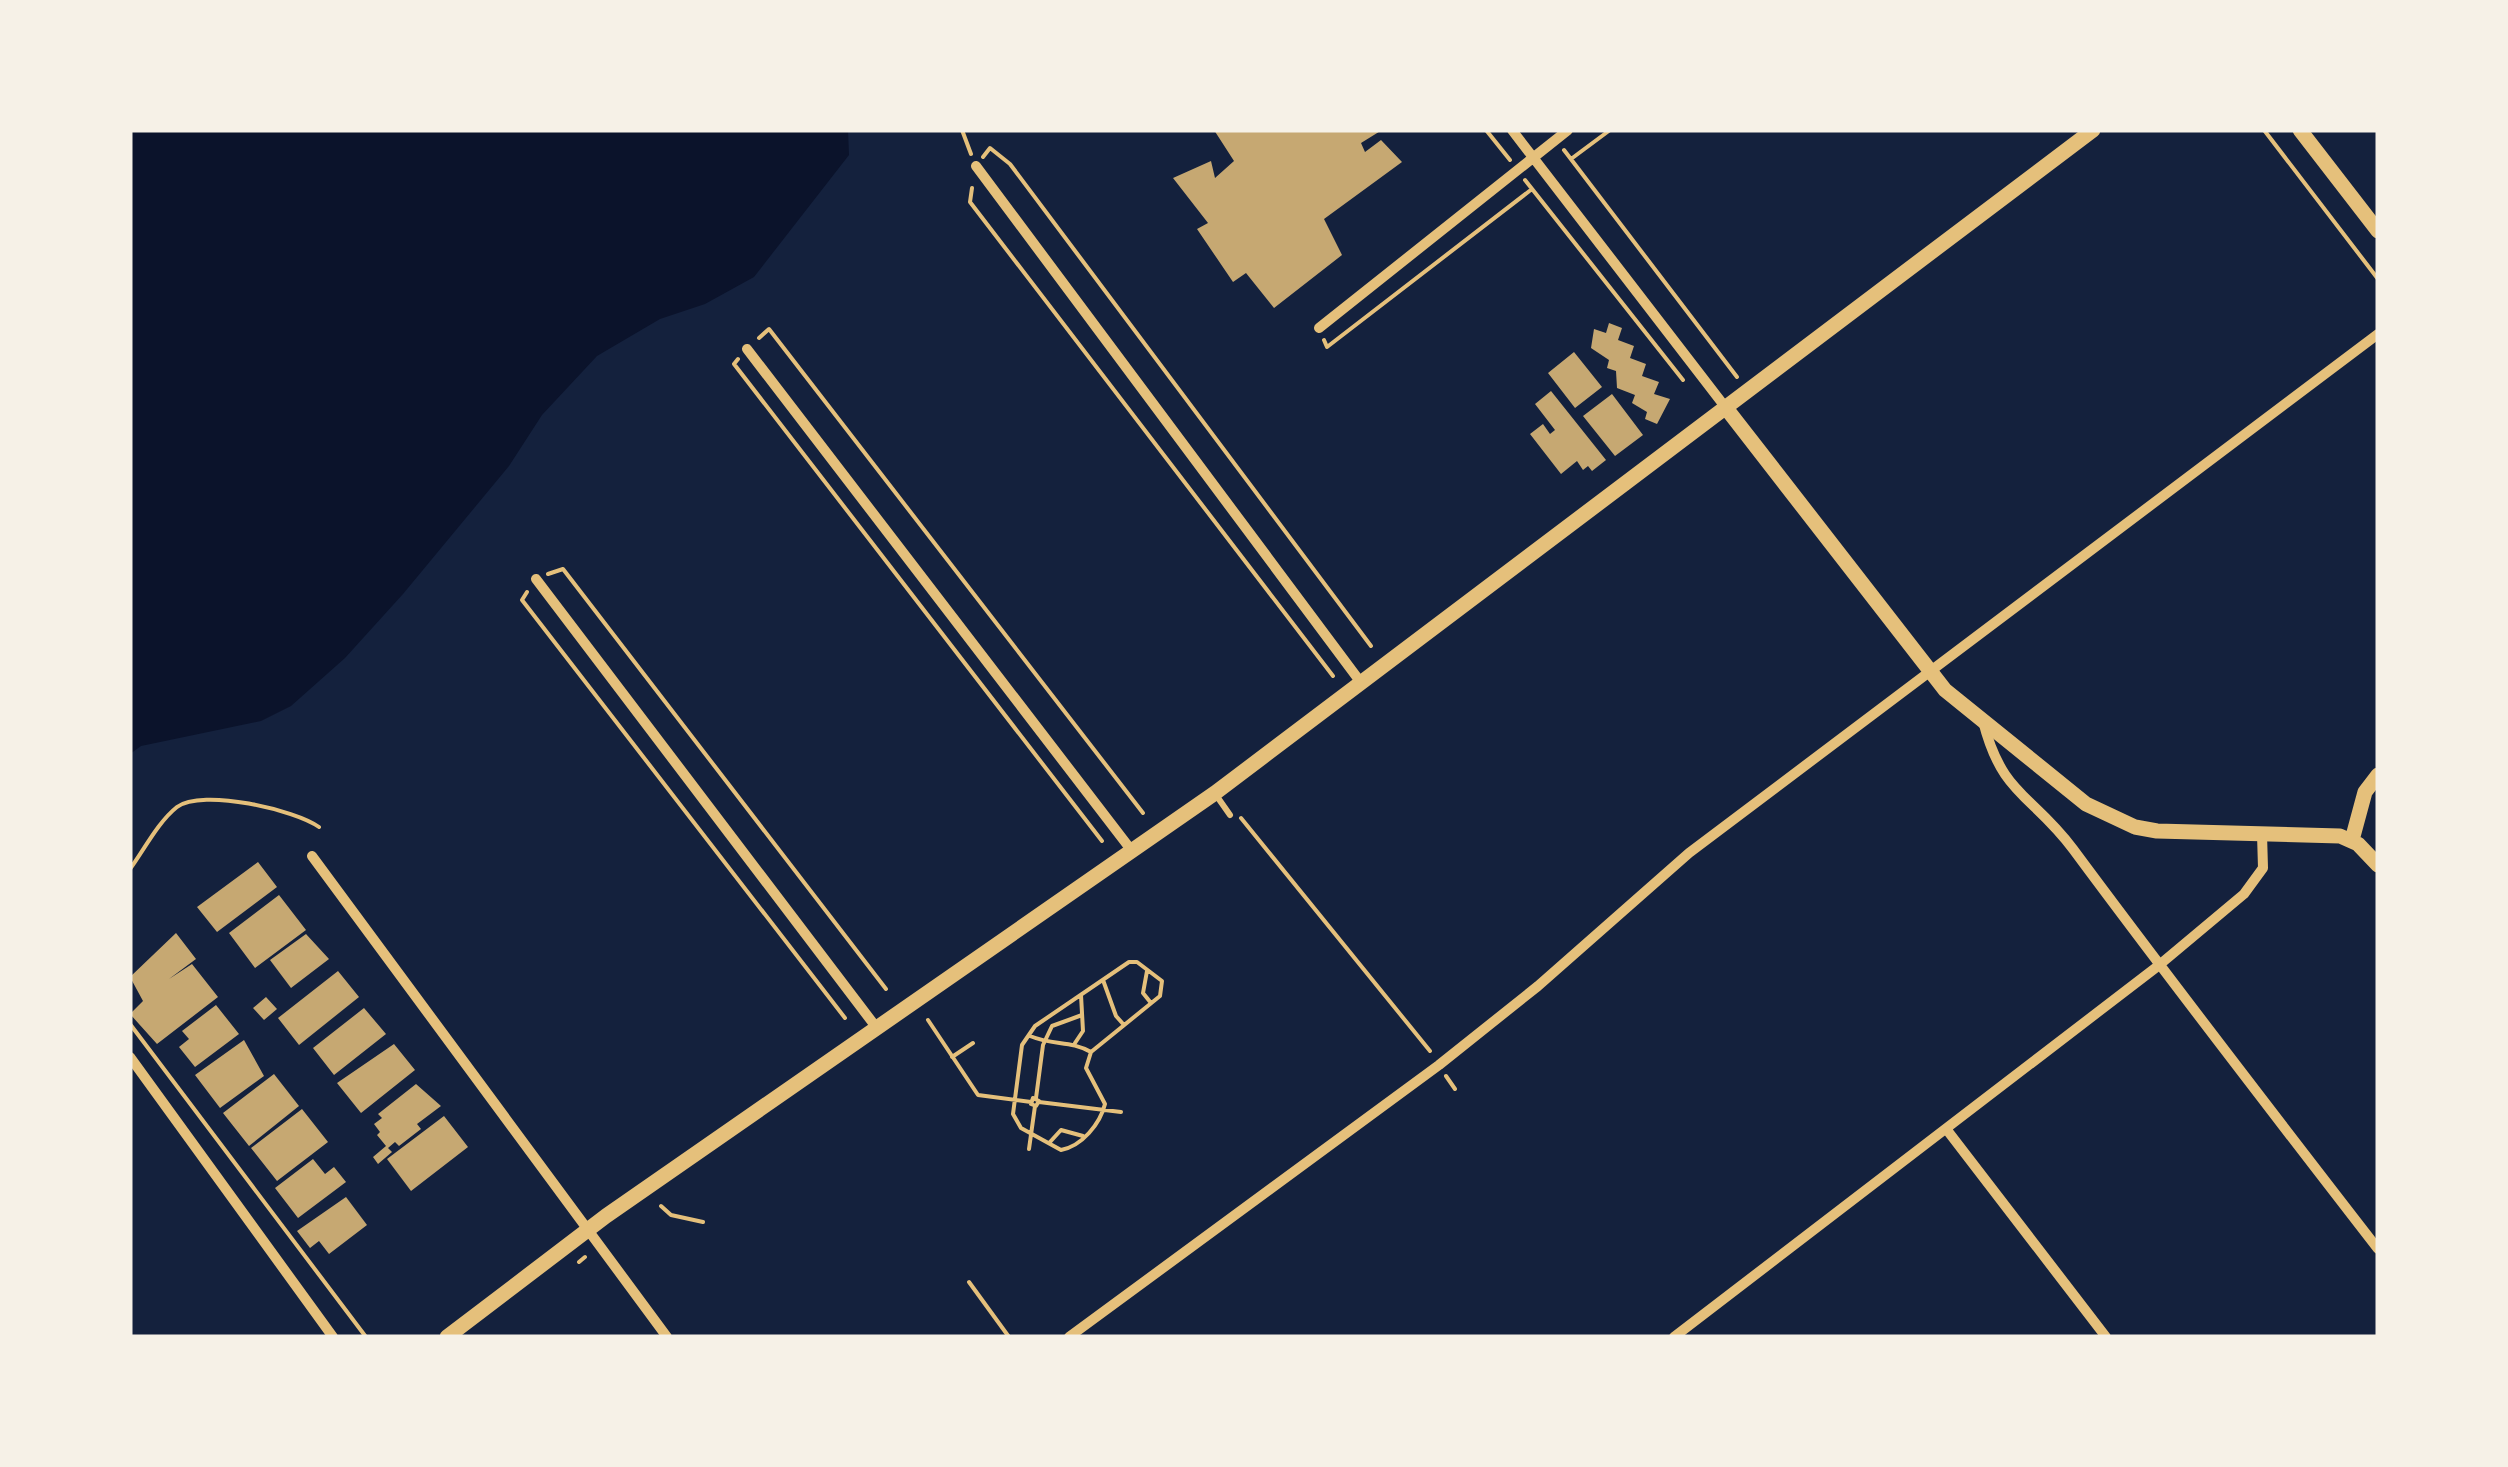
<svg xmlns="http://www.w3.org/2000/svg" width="2508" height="1467" font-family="Georgia,serif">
<rect width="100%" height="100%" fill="#14213d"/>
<!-- water -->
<path fill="#0b132b" d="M130 130H848L849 155 754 277 705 304 660 319 597 356 542 415 509 466 403 594 345 658 291 706 261 721 141 746 130 754Z"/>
<!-- building -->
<path fill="#c6a872" d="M1214 130H1382L1361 143 1365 152 1381 140 1402 162 1324 219 1342 255 1274 308 1246 273 1233 282 1197 229 1208 223 1173 178 1211 161 1215 178 1234 161Z
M1609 323 1622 328 1618 340 1634 346 1630 358 1646 364 1642 376 1659 382 1654 394 1670 399 1657 424 1645 419 1647 412 1632 403 1635 395 1617 388 1616 371 1607 368 1609 360 1591 348 1594 329 1606 333Z
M1574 352 1602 387 1575 408 1548 373Z
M1551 391 1606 460 1592 471 1588 466 1583 470 1577 461 1561 474 1530 434 1543 424 1550 434 1555 430 1535 404Z
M1612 394 1643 435 1615 456 1583 416Z
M258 862 277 887 217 932 197 907Z
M279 895 306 930 255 968 229 933Z
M176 933 196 959 169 979 192 964 218 997 157 1044 130 1014 143 1001 130 977Z
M306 934 329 959 291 988 270 960Z
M338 971 359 997 299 1045 278 1018Z
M266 997 277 1009 264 1020 253 1008Z
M216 1005 239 1034 195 1067 179 1047 189 1039 182 1031Z
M364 1008 386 1034 334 1075 313 1048Z
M244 1040 264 1076 220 1108 195 1075Z
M394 1044 415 1070 361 1113 337 1083Z
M274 1074 299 1106 249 1146 223 1113Z
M416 1084 441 1106 417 1124 421 1129 399 1146 395 1142 388 1148 392 1152 378 1164 373 1157 386 1146 377 1135 380 1132 374 1124 382 1118 378 1114Z
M302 1109 328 1142 277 1181 251 1148Z
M444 1116 468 1147 411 1191 387 1159Z
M313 1159 325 1174 334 1167 346 1182 298 1218 275 1188Z
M346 1197 367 1225 329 1254 319 1241 310 1248 297 1231Z"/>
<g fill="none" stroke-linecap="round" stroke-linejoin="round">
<!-- path -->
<path stroke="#e5c07b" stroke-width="4" d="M962 130 971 154
M1486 130 1510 160
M2264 130 2378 279
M1564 150 1737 377
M983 157 990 148 1010 164 1371 646
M1571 159 1610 130
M1525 180 1683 380
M972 188 970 202 1333 676
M759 338 769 329 1143 813
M1324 340 1327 347 1532 189
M738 359 734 364 1102 841
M548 574 563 569 886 989
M527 592 522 600 845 1018
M1241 818 1430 1051
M130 869C144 850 158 822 177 807 202 788 296 810 319 827
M1129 962H1137L1162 981 1160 996 1091 1052 1086 1068 1105 1104C1100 1124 1082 1146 1061 1150L1021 1128 1013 1114 1022 1045 1035 1026Z
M1147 971 1143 993 1151 1003
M1103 980 1116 1016 1124 1025
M928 1020 978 1095 1031 1102
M130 1024 366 1337
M1030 1036C1054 1046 1070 1040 1091 1052
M1075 1043 1083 1031 1081 995
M952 1057 973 1043
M1446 1076 1455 1089
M1033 1098 1039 1101 1036 1106 1031 1104Z
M1036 1098 1043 1045 1052 1026 1082 1015
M1039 1102 1121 1112
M1050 1142 1061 1130 1083 1136
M1029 1149 1035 1106
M661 1206 671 1215 703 1222
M579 1262 585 1257
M969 1282 1009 1337"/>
<!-- service -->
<path stroke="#e5c07b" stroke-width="6" d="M1216 795 1230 815"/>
<!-- minor -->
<path stroke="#e5c07b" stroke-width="10" d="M1512 130 1726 408
M976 166 1362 684
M1319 328 1568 130
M747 349 1132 851
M536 579 876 1027
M1983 721C2002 796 2032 794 2073 849 2173 984 2275 1116 2378 1249
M312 856 667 1337
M130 1057 333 1337
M1947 1130 2106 1337
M1069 1337 1439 1065 1538 986 1689 853 2378 334
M1674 1337 2158 966 2244 894 2263 868 2262 834"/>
<!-- tertiary -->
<path stroke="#e5c07b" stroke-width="15" d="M2300 130 2378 231
M1726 408 1945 690 2086 804 2135 827 2157 831 2340 836 2358 844 2378 865
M2352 840 2365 792 2378 775
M447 1337 606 1216 1215 793 2093 130"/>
</g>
<!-- border -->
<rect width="2508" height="1467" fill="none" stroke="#f6f1e7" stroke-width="265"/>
</svg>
